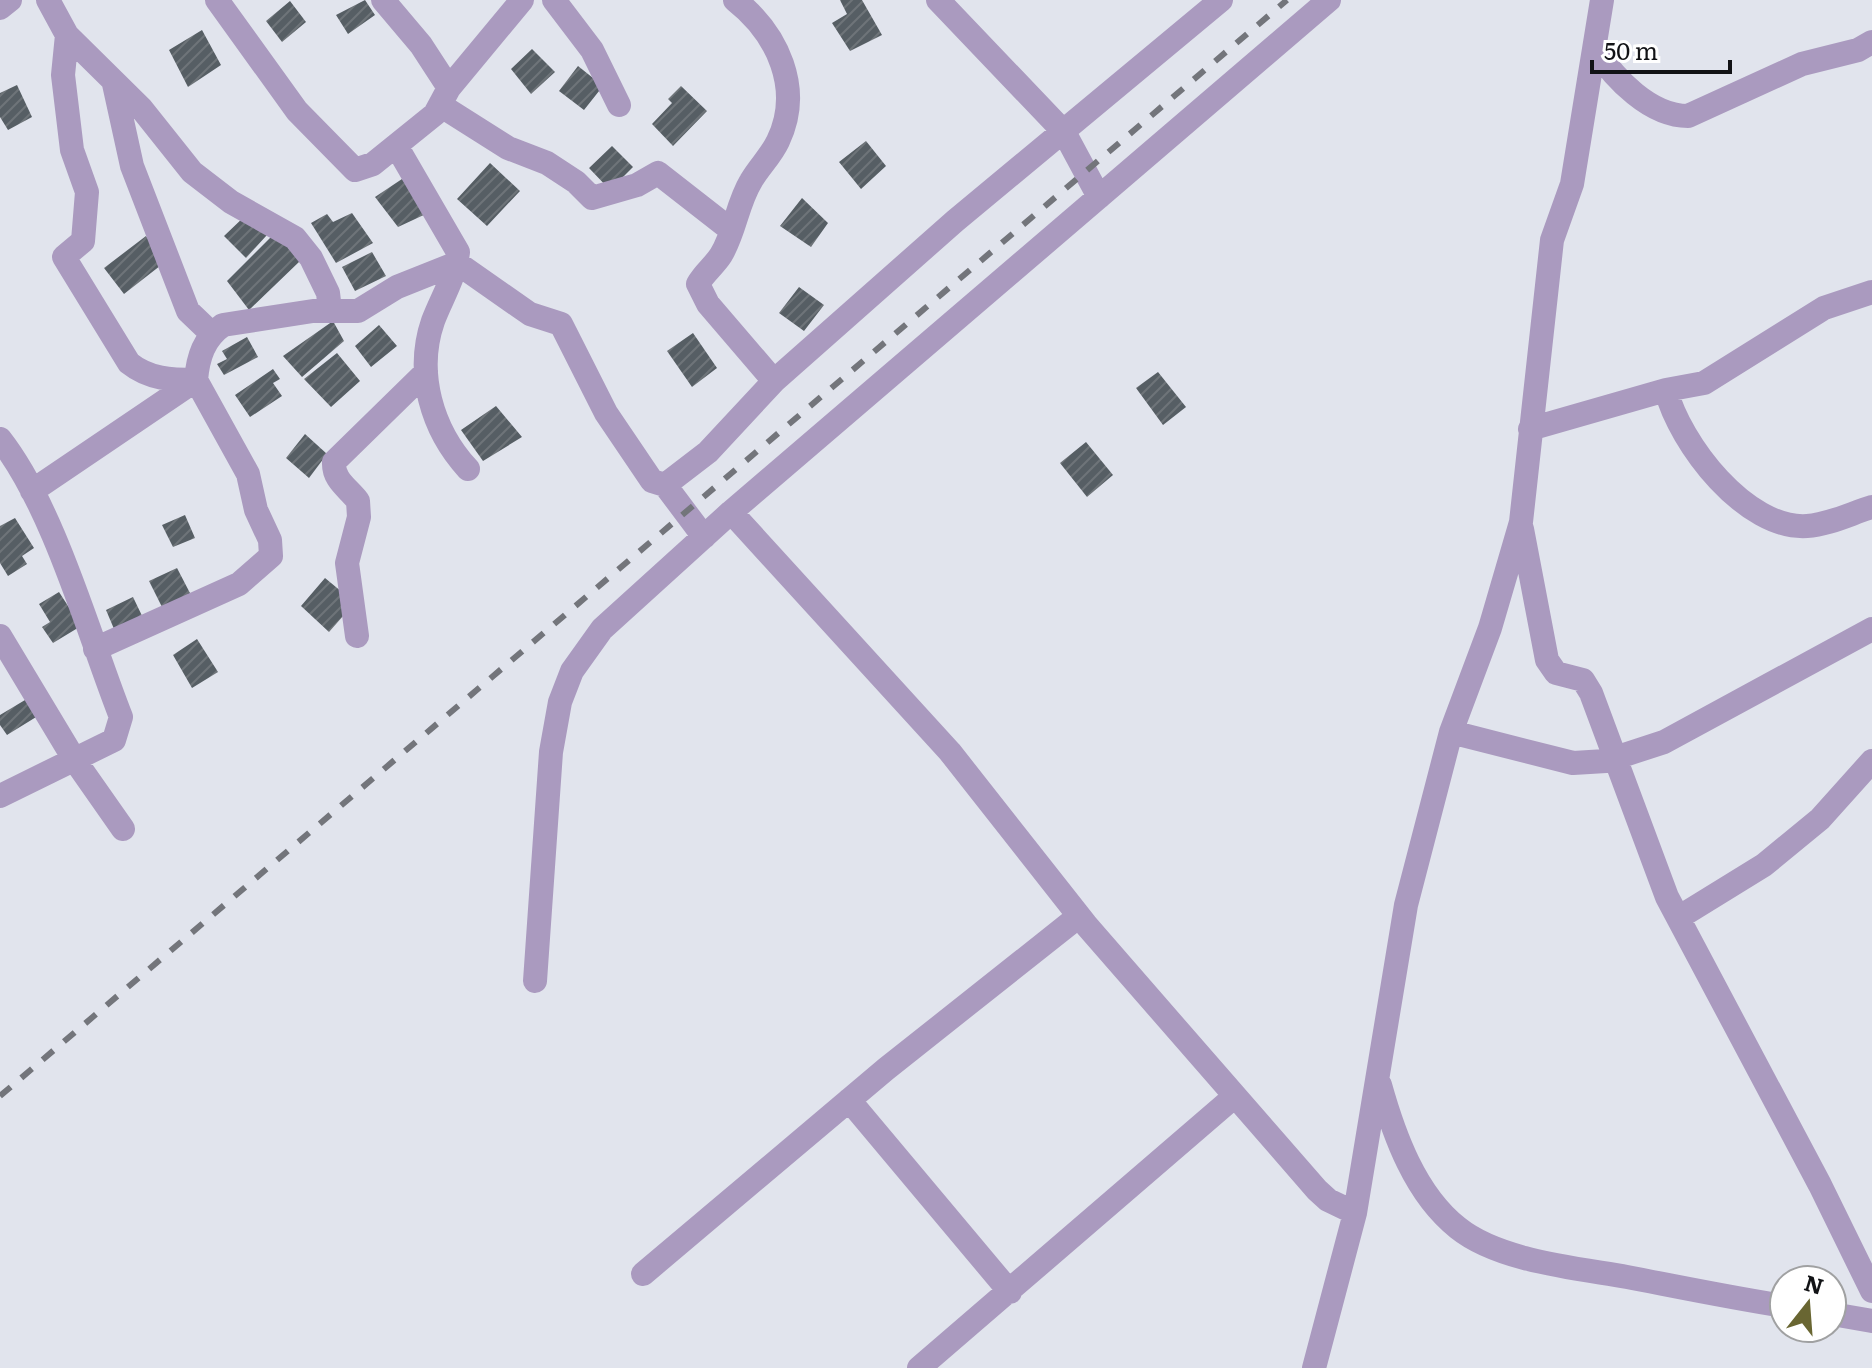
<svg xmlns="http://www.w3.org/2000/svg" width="1872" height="1368" font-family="Literata,serif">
<defs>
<pattern id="building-hatch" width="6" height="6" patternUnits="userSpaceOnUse" patternTransform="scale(2)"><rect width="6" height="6" fill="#565e64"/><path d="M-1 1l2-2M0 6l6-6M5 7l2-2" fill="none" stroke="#6e7479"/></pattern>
</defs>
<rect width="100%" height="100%" fill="#e1e4ed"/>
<!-- building -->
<path fill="url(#building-hatch)" d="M365 0 375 15 348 34 336 15Z
M840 0H862L882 35 850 51 832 23 847 14Z
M290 1 306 22 282 42 266 21Z
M202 30 221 65 188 87 169 50Z
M532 49 555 72 531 94 511 69Z
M578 66 603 86 584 110 559 91Z
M17 85 32 117 8 130 0 117V93Z
M681 86 707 111 673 146 652 124 672 103 668 99Z
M866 141 886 166 861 189 839 162Z
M612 146 633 167 610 190 589 168Z
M490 163 520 191 487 226 457 199Z
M402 179 428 213 398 227 375 197Z
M802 198 828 223 811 247 780 226Z
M352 213 373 243 336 263 311 223 327 214 333 222Z
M246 215 267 235 246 258 224 236Z
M275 233 300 261 249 310 227 281Z
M146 236 165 262 124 294 104 268Z
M372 252 386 276 355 291 342 267Z
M799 287 824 305 804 331 779 313Z
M333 321 344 341 302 377 283 356Z
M379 325 397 346 371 367 355 346Z
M693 333 717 368 692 387 667 351Z
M247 337 258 357 224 375 217 364 227 359 222 351Z
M337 353 360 381 331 407 304 379Z
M273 369 280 379 273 383 282 396 250 417 235 395Z
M1158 372 1186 407 1163 425 1136 388Z
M496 406 522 437 483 461 461 430Z
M305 434 327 454 309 478 286 458Z
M1086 442 1113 475 1087 497 1060 463Z
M185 515 195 538 173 547 162 525Z
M15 518 34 548 22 556 27 564 8 576 0 563V526Z
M177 568 191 595 163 609 149 581Z
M325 578 348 597 351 607 329 632 301 606Z
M59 592 81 626 53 643 42 627 50 622 39 604Z
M133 597 145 622 117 636 106 610Z
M197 639 218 672 192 688 173 655Z
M30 697 41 714 7 735 0 725V715Z"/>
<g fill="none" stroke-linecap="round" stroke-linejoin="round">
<!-- minor -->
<path stroke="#aa9abf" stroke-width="24" d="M48 0 67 35 63 75 72 150 87 192 83 241 64 257 129 363C149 379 171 380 196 380
M217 0 297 111 355 170 373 164 435 114 449 88 522 0
M383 0 421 45 449 88
M554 0 592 50 619 105
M735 0C778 34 803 89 778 141 771 156 759 167 751 181 737 204 735 232 721 255 714 266 704 273 698 284L708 304 774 381
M938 0 1064 132 1099 197
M0 8 10 0
M67 35 141 108 192 172 231 202 295 238 311 258 328 293 330 310
M1595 49C1615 79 1650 116 1688 116L1802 64 1858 50 1872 42
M114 84 132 166 188 311 211 333
M440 105 508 148 547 163 576 182 592 198 637 185 658 173 731 230
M397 147 458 252C455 278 442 297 433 321 415 373 432 430 468 469
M1666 390C1680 444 1746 530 1807 526 1828 525 1852 513 1872 507
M1530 429 1666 390 1704 383 1824 308 1872 292
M0 439C54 508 88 633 121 717L114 740 0 796
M665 485 704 537
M32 491 196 380
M731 512 950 752 1087 926 1317 1190 1328 1200 1355 1213
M1522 529 1547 660 1556 673 1583 680 1591 693 1667 897 1820 1185 1872 1291
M0 636 74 759 123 829
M357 636 347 563 359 517 358 501C348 488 333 480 334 462L426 372
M95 649 239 584 271 556 270 540 256 510 248 474 196 380C198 357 204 338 223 325L313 311H358L397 287 457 263 530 314 561 324 606 413 652 481 665 485 708 452 774 381 955 221 1221 0
M1451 732 1573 763 1606 761 1664 742 1872 629
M1678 918 1764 865 1820 819 1872 761
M535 981 551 752 560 702 572 671 602 629 731 512 1329 0
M1380 1085C1394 1135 1415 1194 1458 1228 1499 1261 1576 1268 1627 1277 1679 1287 1732 1298 1784 1306
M849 1100 1010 1292
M643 1274 886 1069 1079 916
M1832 1314 1872 1321
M919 1368 1235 1096
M1314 1368 1355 1213 1406 905 1451 732 1490 628 1521 522 1552 240 1572 184 1602 0"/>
<!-- rail -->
<path stroke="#73757b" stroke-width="6" stroke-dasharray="14 14" stroke-linecap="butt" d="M0 1096 1287 0"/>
</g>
<!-- north arrow -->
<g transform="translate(1808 1304) rotate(17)"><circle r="38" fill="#ffffff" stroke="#a0a1a2" stroke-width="2"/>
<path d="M0-6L14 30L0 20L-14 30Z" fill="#696632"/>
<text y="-12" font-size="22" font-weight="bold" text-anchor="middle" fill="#121316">N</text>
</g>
<!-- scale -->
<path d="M1592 60v12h138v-12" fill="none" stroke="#121316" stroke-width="4"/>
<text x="1604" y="60" font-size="24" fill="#121316" stroke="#ffffff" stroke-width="6" paint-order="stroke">50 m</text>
</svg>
